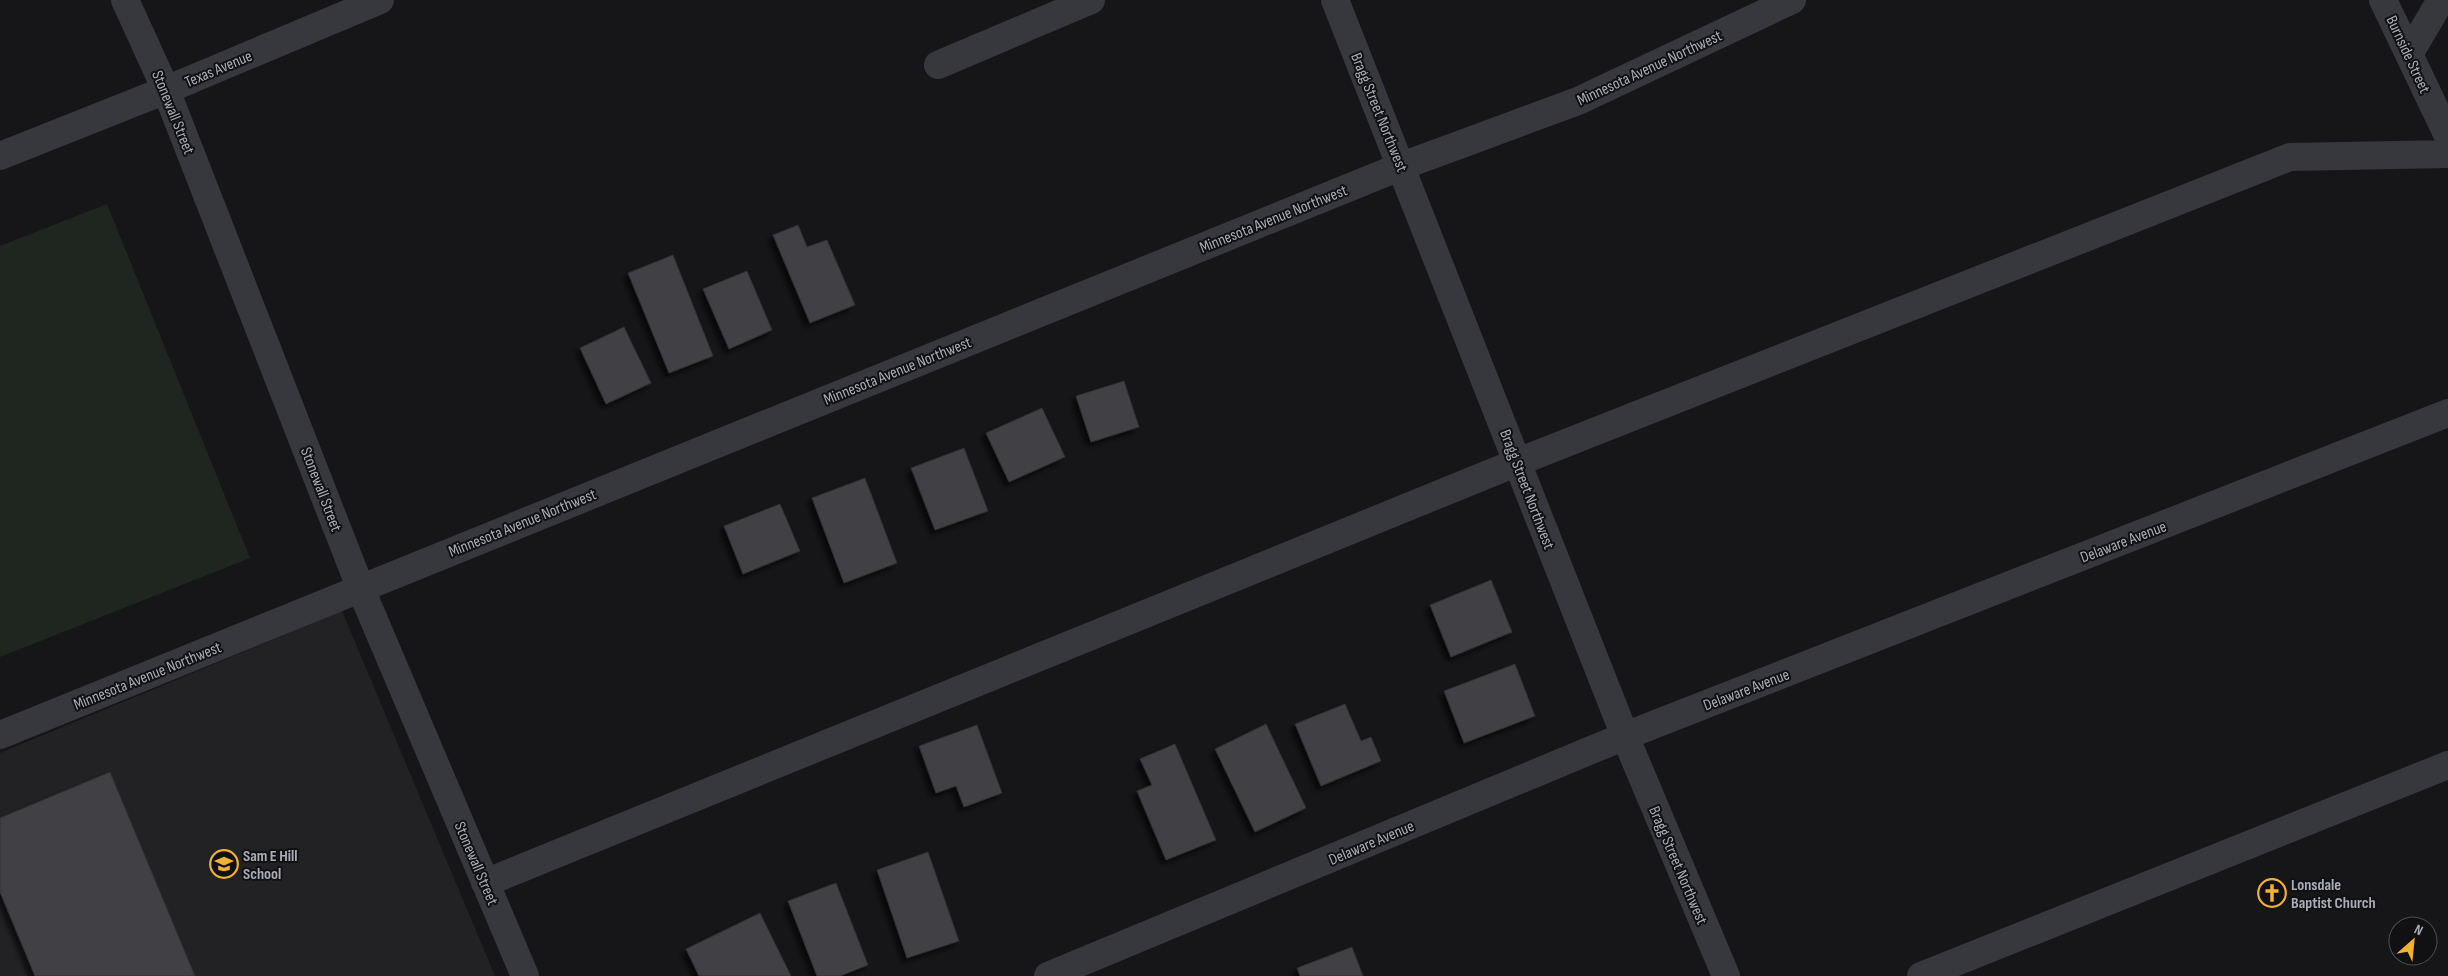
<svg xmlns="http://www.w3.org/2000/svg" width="2448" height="976" font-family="'Sofia Sans Condensed',sans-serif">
<defs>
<filter id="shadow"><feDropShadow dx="-4.5" dy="4.5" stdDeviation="2.5" flood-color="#0009"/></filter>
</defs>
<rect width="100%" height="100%" fill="#161618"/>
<!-- built -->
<path fill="#222225" d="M342 611 495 976H0V753Z"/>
<!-- green -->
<path fill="#1e261f" d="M107 204 250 558 0 657V246Z"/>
<!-- building -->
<path fill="#404145" stroke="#303034" filter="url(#shadow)" d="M798 225 807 247 827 240 855 305 810 323 773 235Z
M673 255 713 356 669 373 628 273Z
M747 271 772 330 729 349 703 289Z
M624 327 651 383 606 404 580 348Z
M1124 381 1139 427 1091 442 1076 396Z
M1042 408 1065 457 1009 482 986 433Z
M964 448 988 511 935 530 911 468Z
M865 478 897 563 844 583 812 498Z
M780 504 800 551 743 574 724 526Z
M1491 580 1512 632 1451 657 1430 605Z
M1515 664 1535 716 1464 743 1444 691Z
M1345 704 1361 741 1371 737 1381 761 1321 786 1295 724Z
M1266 724 1306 808 1255 832 1215 749Z
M977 725 1002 793 964 807 956 786 936 793 919 746Z
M1175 744 1216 840 1166 860 1137 791 1152 785 1140 759Z
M110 772 195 976H35L0 892V818Z
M928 852 959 941 907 958 877 870Z
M836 883 868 965 840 976H817L788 901Z
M760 913 791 976H699L686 949Z
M1352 947 1363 976H1300L1297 968Z"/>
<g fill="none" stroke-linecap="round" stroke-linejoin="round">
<!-- minor -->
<path stroke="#37383d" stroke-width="28" d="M125 0 166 90 360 587 525 976
M1335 0 1625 736 1726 976
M2383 0 2448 136
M2409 54 2441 0
M938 65 1091 0
M0 156 166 90 380 0
M0 735 1402 166 1578 101 1792 0
M485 883 1518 462 2290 157 2448 154
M1048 976 1625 736 2448 413
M1921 976 2448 765"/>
</g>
<!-- icons -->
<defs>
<symbol id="school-ring" viewBox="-11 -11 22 22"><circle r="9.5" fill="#111113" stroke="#f2b134" stroke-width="1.5"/><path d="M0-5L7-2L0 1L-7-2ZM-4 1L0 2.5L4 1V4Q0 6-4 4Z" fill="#f2b134"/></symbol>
<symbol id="church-ring" viewBox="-11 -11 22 22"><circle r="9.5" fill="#111113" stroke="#f2b134" stroke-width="1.5"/><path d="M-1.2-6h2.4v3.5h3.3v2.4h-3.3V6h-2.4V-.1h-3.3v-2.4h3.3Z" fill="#f2b134"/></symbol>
</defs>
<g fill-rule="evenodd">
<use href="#school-ring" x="208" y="848" width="32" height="32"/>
<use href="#church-ring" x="2256" y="877" width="32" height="32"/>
</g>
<g text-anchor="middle" stroke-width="4" stroke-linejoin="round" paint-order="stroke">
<!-- street labels -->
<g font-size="16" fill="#a8adb8" stroke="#111113">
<text transform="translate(2409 54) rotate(65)" y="6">Burnside Street</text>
<text transform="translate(1649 67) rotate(-25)" y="6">Minnesota Avenue Northwest</text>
<text transform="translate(218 68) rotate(-23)" y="6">Texas Avenue</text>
<text transform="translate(174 112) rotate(68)" y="6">Stonewall Street</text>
<text transform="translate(1380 112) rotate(68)" y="6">Bragg Street Northwest</text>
<text transform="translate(1273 218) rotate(-22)" y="6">Minnesota Avenue Northwest</text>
<text transform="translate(897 370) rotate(-22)" y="6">Minnesota Avenue Northwest</text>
<text transform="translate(322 489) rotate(69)" y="6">Stonewall Street</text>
<text transform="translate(1528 489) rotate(69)" y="6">Bragg Street Northwest</text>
<text transform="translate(522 522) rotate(-22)" y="6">Minnesota Avenue Northwest</text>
<text transform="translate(2123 541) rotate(-21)" y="6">Delaware Avenue</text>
<text transform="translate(147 675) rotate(-22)" y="6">Minnesota Avenue Northwest</text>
<text transform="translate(1746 689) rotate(-21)" y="6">Delaware Avenue</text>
<text transform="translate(1371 842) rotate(-23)" y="6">Delaware Avenue</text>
<text transform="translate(477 863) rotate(67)" y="6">Stonewall Street</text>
<text transform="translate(1679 865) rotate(67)" y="6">Bragg Street Northwest</text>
</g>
<!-- poi labels -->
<g font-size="16" font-weight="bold" fill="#a8adb8" stroke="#111113" text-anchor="start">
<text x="243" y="861">Sam E Hill<tspan x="243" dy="18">School</tspan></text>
<text x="2291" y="890">Lonsdale<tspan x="2291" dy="18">Baptist Church</tspan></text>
</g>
</g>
<!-- north arrow -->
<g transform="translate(2413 941) rotate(27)"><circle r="24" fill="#111113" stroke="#4d4f55"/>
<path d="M0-4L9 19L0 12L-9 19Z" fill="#f2b134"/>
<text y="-8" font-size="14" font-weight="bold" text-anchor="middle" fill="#a8adb8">N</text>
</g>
</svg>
